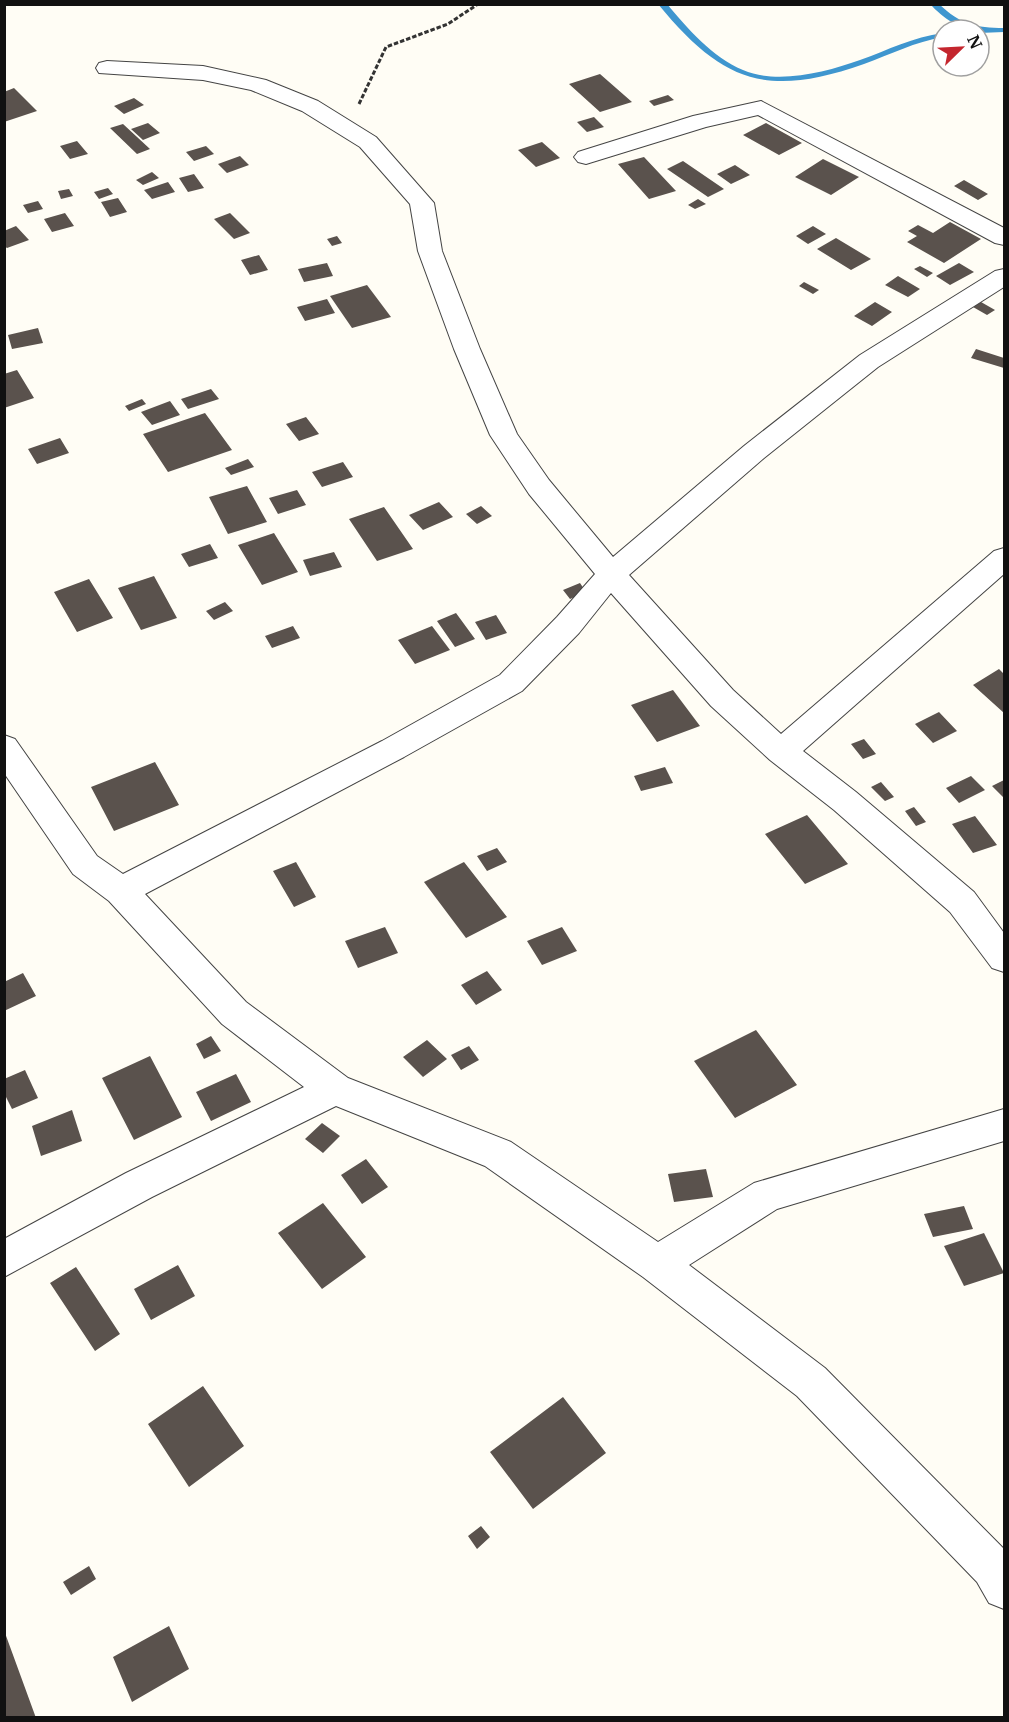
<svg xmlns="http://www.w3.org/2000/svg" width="1009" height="1722" font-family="Merriweather,serif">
<rect width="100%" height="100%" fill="#fffdf5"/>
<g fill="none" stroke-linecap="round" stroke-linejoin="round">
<!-- stream -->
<path fill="#3f96cf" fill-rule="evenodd" d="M658 4H667C688 29 712 57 743 70 778 85 826 72 860 60 888 50 913 37 943 33V37C915 42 891 54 864 64 767 98 723 83 658 4Z
M930 4H939C960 24 976 28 1004 28V32L979 33V30C960 30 943 18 930 4Z"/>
</g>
<!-- building -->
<path fill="#5a524d" d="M600 74 632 102 600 112 569 84Z
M14 88 37 111 4 122V92Z
M668 95 674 100 654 106 649 101Z
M134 98 144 105 124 114 114 106Z
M594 117 604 127 587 132 577 122Z
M148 123 160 133 143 140 131 129Z
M766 123 802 143 779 155 743 135Z
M123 124 150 149 137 154 110 128Z
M77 141 88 154 70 159 60 146Z
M542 142 560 158 536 167 518 150Z
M206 146 214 154 194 161 186 152Z
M240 156 249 165 227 173 218 164Z
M644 157 676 191 649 199 618 164Z
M823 159 859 177 831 195 795 177Z
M683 161 724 189 708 197 667 169Z
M735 165 750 175 731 184 717 174Z
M152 172 159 178 143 185 136 180Z
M194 174 204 188 188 192 179 178Z
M964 180 988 194 978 200 954 186Z
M168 182 175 192 152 199 144 190Z
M108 188 113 194 99 199 94 192Z
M69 189 73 196 61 199 58 191Z
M118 198 127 212 110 217 101 202Z
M698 199 706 204 695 209 688 205Z
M38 201 43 209 28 213 23 205Z
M65 213 74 226 52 232 44 219Z
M230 213 250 233 234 239 214 219Z
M950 222 981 239 944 263 907 242 917 236 908 231 918 225 933 233Z
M16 226 29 240 7 248 4 246V231Z
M813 226 826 234 808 244 796 236Z
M337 236 342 243 332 246 327 239Z
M836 238 871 259 851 270 817 249Z
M259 255 268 270 250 275 241 260Z
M327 263 333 276 304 282 298 269Z
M959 263 974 272 950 285 936 276Z
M920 266 933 273 927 277 914 269Z
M898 276 920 289 908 297 885 285Z
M804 282 819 290 813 294 799 286Z
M367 285 391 317 352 328 330 296Z
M327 299 335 313 305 321 297 307Z
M875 302 892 312 872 326 854 316Z
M981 302 995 310 987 315 973 307Z
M38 328 43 343 12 349 8 335Z
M976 349 1004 358V368L971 358Z
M17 370 34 398 4 408V374Z
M211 389 219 399 188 409 181 399Z
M142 399 146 404 129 411 125 406Z
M170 401 180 415 152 425 141 412Z
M205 413 232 450 168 472 143 434Z
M306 417 319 434 299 441 286 424Z
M60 438 69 453 37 464 28 449Z
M248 459 254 467 231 475 225 468Z
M343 462 353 477 322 487 312 472Z
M247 486 267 522 228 534 209 497Z
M297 490 306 505 278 514 269 498Z
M439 502 453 517 423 530 409 515Z
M481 506 492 516 477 524 466 514Z
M384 507 413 549 377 561 349 519Z
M274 533 298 572 262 585 238 545Z
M210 544 218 558 189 567 181 554Z
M334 552 342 567 310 576 303 560Z
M154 576 177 618 141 630 118 588Z
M89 579 113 618 77 632 54 592Z
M580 583 586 592 570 599 563 590Z
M225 602 233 611 214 620 206 611Z
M456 613 475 639 455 647 437 621Z
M496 615 507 633 486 640 475 622Z
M293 626 300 638 272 648 265 636Z
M432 626 450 650 415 664 398 640Z
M999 669 1004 674V713L973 685Z
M673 690 700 726 657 742 631 705Z
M939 712 957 731 933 743 915 724Z
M864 739 876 754 863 759 851 744Z
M155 762 179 805 114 831 91 787Z
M665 767 673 783 641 791 634 776Z
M971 776 985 790 959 803 946 788Z
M1004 780V798L992 786Z
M881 782 894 797 885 801 871 787Z
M914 807 926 822 916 826 905 811Z
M807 815 848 864 805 884 765 834Z
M975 816 997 845 973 853 952 824Z
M497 848 507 862 487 871 477 856Z
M296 862 316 897 294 907 273 871Z
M464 862 507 917 466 938 424 882Z
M385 927 398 953 358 968 345 941Z
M562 927 577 951 542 965 527 941Z
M487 971 502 990 476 1005 461 985Z
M23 973 36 996 4 1011V982Z
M756 1030 797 1085 735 1118 694 1061Z
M211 1036 221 1051 204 1059 196 1044Z
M427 1040 447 1059 423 1077 403 1057Z
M469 1046 479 1060 461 1070 451 1055Z
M150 1056 182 1117 134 1140 102 1078Z
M25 1070 38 1098 12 1109 4 1093V1079Z
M236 1074 251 1102 211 1121 196 1092Z
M72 1110 82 1141 41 1156 32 1126Z
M322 1123 340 1136 323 1153 305 1139Z
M366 1159 388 1187 362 1204 341 1175Z
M706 1169 713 1197 674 1202 668 1174Z
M323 1203 366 1257 322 1289 278 1233Z
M964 1206 973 1229 933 1237 924 1214Z
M984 1233 1004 1273 964 1286 944 1246Z
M178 1265 195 1296 151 1320 134 1289Z
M76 1267 120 1334 95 1351 50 1283Z
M203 1386 244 1446 189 1487 148 1424Z
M563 1397 606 1453 533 1509 490 1452Z
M481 1526 490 1537 477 1549 468 1536Z
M89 1566 96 1579 71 1595 63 1582Z
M169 1626 189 1669 132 1702 113 1657Z
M5 1633 36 1718H4Z"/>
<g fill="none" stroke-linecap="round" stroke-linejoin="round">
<defs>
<path id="minor" d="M107 61 203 66 266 80 318 101 376 137 434 203 442 251 480 349 517 434 549 480 613 557 744 446 860 355 995 271 1004 269V287L878 367 764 458 629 575 733 690 781 734 994 551 1004 548V574L803 751 856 792 974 892 1004 933V972L992 968 950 912 834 810 770 760 711 706 611 593 579 633 522 691 404 757 145 894 246 1002 348 1078 511 1142 658 1242 754 1183 1004 1109V1141L777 1209 689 1265 825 1368 1004 1549V1609L989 1603 977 1582 797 1396 643 1277 485 1166 336 1106 152 1197 4 1277V1239L126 1173 304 1087 222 1024 109 901 73 874 4 773V735L15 739 97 856 123 874 382 741 500 675 557 617 595 574 529 494 490 435 454 349 418 251 410 204 360 147 302 111 251 90 203 80 99 73 96 68 99 63Z
M761 101 1004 228V245L995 243 758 115 706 127 586 164 578 162 574 157 578 152 693 116Z"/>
</defs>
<!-- minor casing -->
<use href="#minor" stroke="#444" stroke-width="2"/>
<!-- path -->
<path stroke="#333" stroke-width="3" stroke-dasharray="4.5 2" stroke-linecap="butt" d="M359 104 386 47 448 24 478 4"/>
<!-- minor -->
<use href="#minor" fill="#fff" fill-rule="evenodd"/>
</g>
<!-- border -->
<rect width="1009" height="1722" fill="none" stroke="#111111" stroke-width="12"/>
<!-- north arrow -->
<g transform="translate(961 48) rotate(66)"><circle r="28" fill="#ffffff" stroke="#a0a0a0" stroke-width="1.5"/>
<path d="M0-4.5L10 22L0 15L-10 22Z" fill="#c4262e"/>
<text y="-9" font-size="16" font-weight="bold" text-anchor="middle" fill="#111111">N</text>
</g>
</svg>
